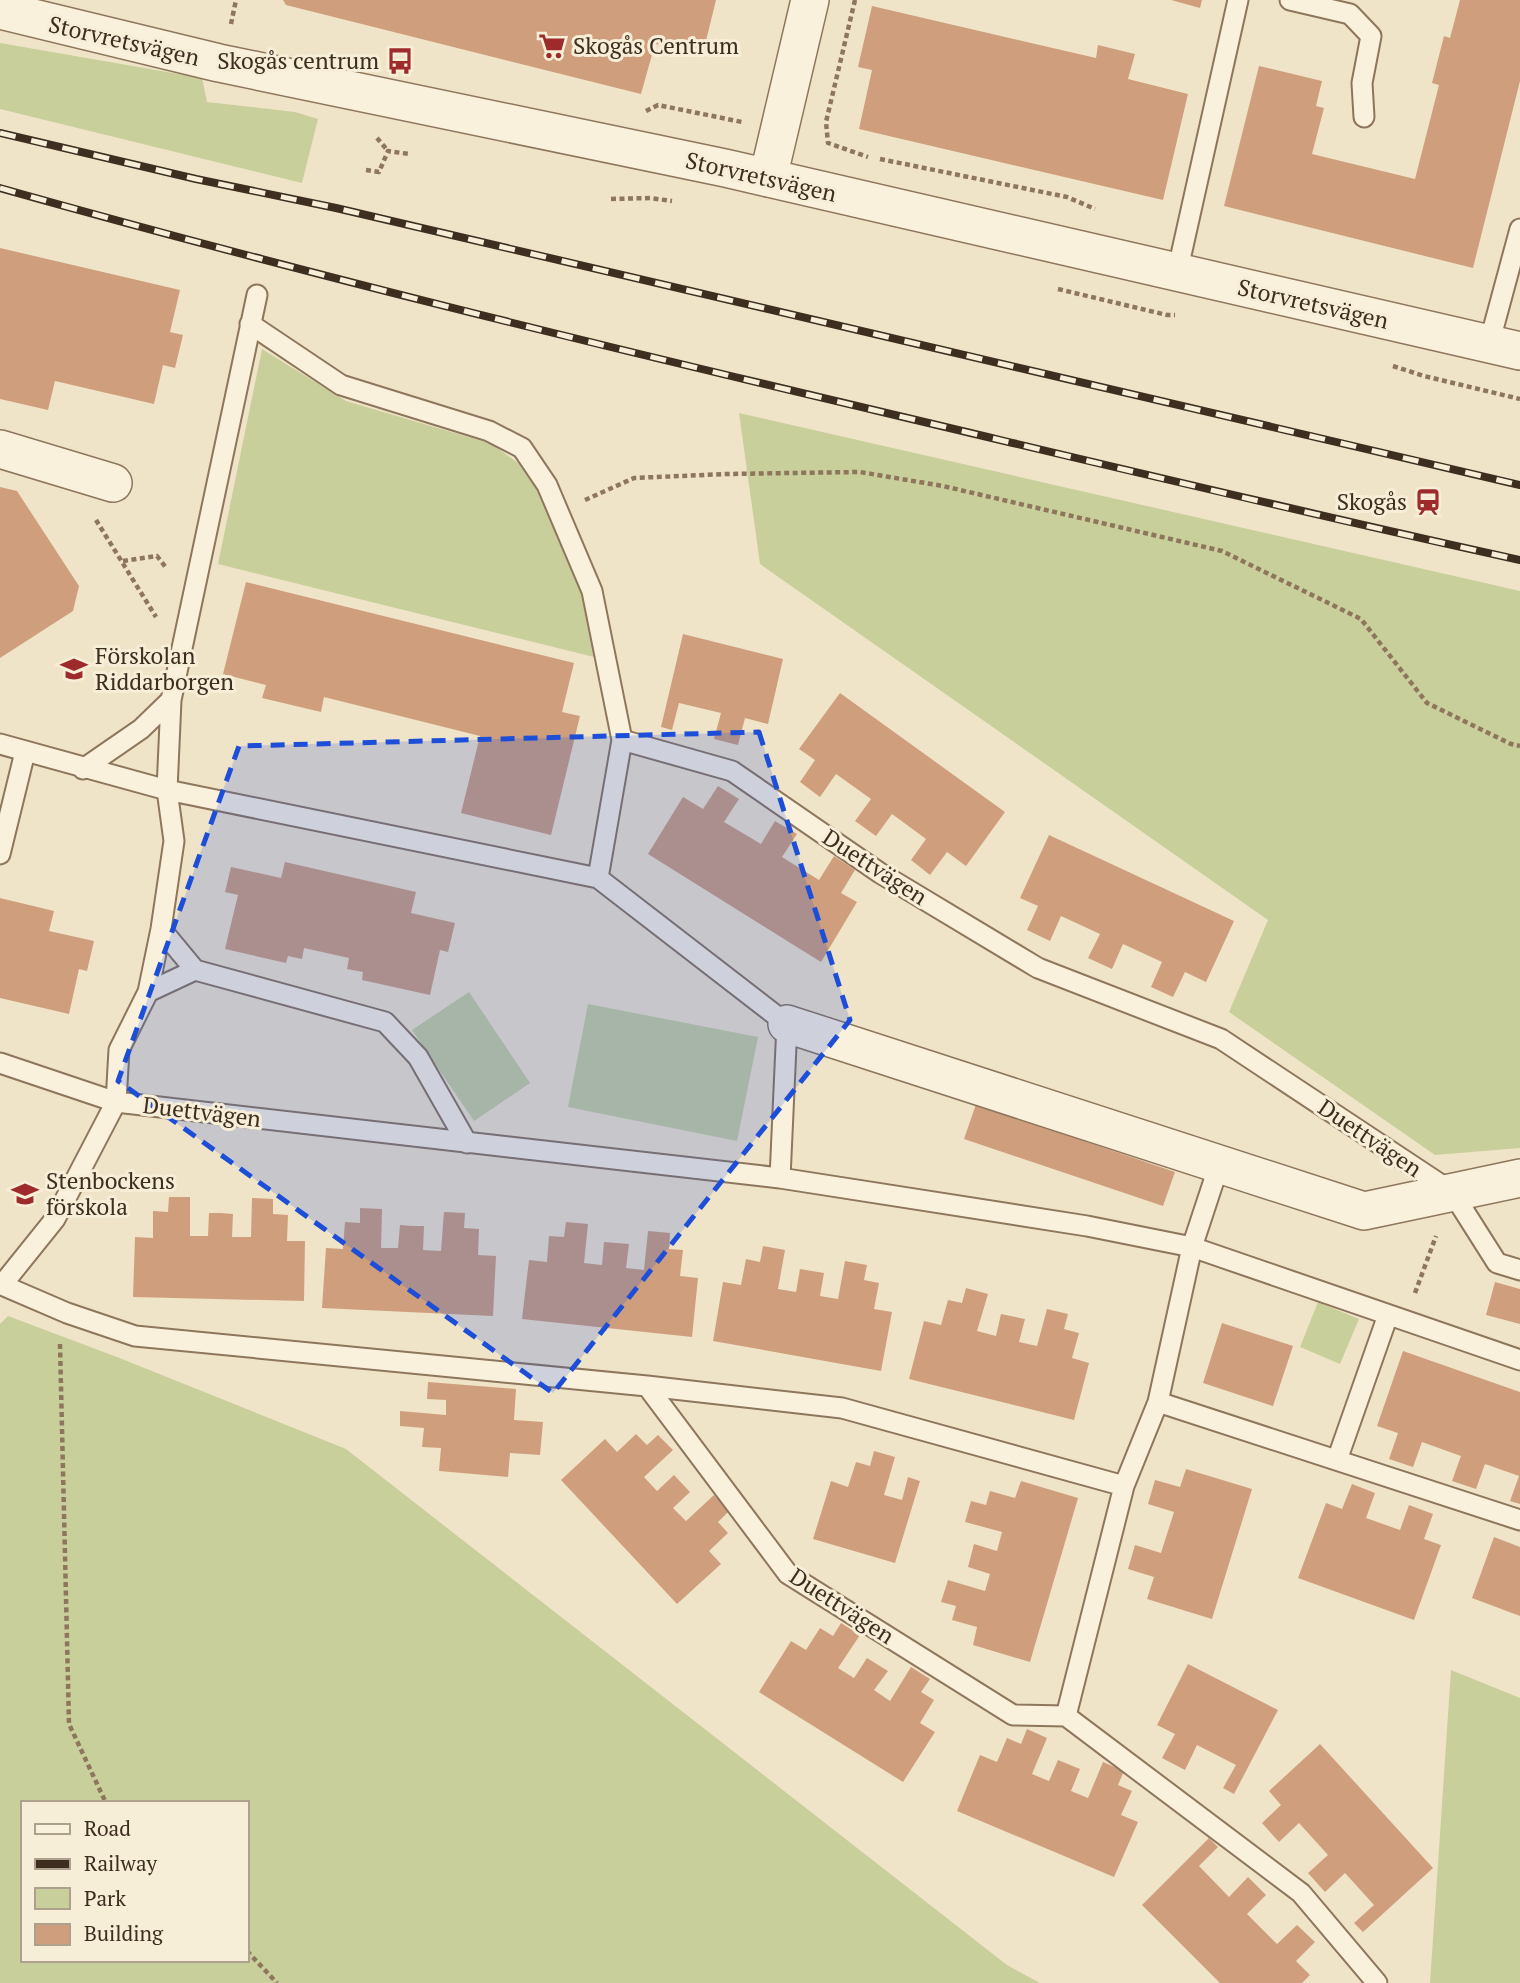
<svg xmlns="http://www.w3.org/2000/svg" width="1520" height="1983" font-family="'PT Serif',serif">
<rect width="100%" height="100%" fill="#f0e4c8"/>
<!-- green -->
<path fill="#c9cf9b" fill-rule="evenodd" d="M0 43 202 78 207 102 295 112 318 119 302 183 0 109Z
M262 349 346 401 492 444 518 463 537 490 582 595 598 658 218 564Z
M739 413 1520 591V1148L1435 1155 1229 1012 1268 920 760 564Z
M469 992 530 1083 474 1121 412 1030Z
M588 1004 758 1037 737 1141 568 1107Z
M1318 1302 1359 1319 1340 1364 1300 1347Z
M8 1316 117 1357 346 1449 1007 1965 1040 1983H0V1324ZM23 1803H247V1960H23Z
M1451 1670 1520 1698V1983H1430Z"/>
<!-- building -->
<path fill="#cf9f7d" d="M283 0H716L704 49 655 44 641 94 286 5Z
M1171 0H1202L1200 8Z
M1460 0H1520V81L1473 268 1224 206 1259 66 1322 81 1316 106 1324 108 1312 154 1415 179 1439 85 1432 83 1444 36 1450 38Z
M872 6 1096 58 1098 45 1135 54 1128 79 1188 94 1163 200 859 129 872 70 858 67Z
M0 248 180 290 170 332 183 335 175 368 163 365 154 404 55 381 48 410 0 399Z
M0 487 17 491 79 586 73 611 0 658Z
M246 582 574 663 562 712 580 716 551 835 461 813 480 736 324 697 321 712 262 698 266 685 223 674Z
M683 634 783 659 768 724 745 718 738 745 714 739 721 713 679 703 672 730 661 727Z
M840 693 1005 812 966 866 947 852 930 875 911 860 926 839 892 814 876 836 855 821 871 799 836 774 820 797 800 782 815 760 799 749Z
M718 786 739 799 724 822 761 844 775 821 797 834 782 857 819 880 834 856 855 870 841 893 857 902 821 962 648 854 683 797 703 809Z
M1049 835 1234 921 1206 982 1185 972 1173 997 1151 987 1162 962 1123 944 1112 969 1088 958 1100 934 1061 916 1050 941 1027 930 1038 906 1020 898Z
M285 862 416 892 411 913 455 923 448 952 440 950 430 995 362 980 363 972 347 969 349 958 304 948 302 959 288 956 286 963 225 949 238 895 225 892 231 867 281 878Z
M0 898 54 911 49 931 94 941 87 971 79 969 69 1014 0 998Z
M976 1104 1175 1172 1163 1206 964 1139Z
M169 1197H190V1236H208L209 1213H221L233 1214 232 1237H251L252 1198 273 1199V1214L288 1215 287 1241H305L304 1301 133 1297 135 1237 153 1238V1211L168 1212Z
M360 1208 382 1209 381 1248H398L400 1225 412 1226H424L423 1250 441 1251 444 1212 465 1213 464 1228 479 1229 478 1255 496 1256 493 1316 322 1308 326 1248 343 1249 345 1222 360 1223Z
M566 1222 588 1224 584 1263 602 1265 604 1242 629 1244 626 1268 644 1270 648 1231 670 1233 669 1249 683 1250 680 1276 698 1278 692 1337 522 1319 529 1260 547 1262 549 1236 564 1237Z
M763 1246 785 1250 778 1289 796 1292 800 1269 824 1273 820 1296 838 1299 845 1261 867 1265 864 1280 879 1283 874 1309 892 1312 881 1371 713 1341 723 1282 741 1285 746 1259 760 1262Z
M1495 1282 1520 1289V1324L1486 1315Z
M966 1288 988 1294 977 1331 996 1336 1001 1314 1025 1319 1019 1342 1037 1346 1047 1309 1068 1314 1064 1329 1079 1333 1072 1358 1089 1363 1074 1420 909 1379 924 1321 941 1325 948 1300 962 1303Z
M1222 1323 1293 1346 1273 1406 1203 1383Z
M1403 1351 1520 1392V1504L1510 1501 1519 1476 1485 1464 1476 1489 1452 1481 1461 1456 1422 1442 1413 1467 1389 1459 1398 1433 1377 1426Z
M428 1382 516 1389 514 1420 543 1422 540 1455 510 1453 508 1477 439 1471 441 1448 422 1447 424 1428 400 1426V1411L446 1415V1400L427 1399Z
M636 1434 647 1445 658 1435 673 1450 644 1477 657 1491 674 1475 690 1492 673 1508 686 1521 714 1495 729 1511 718 1522 728 1533 709 1551 721 1564 677 1604 561 1480 605 1439 617 1452Z
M874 1451 895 1457 884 1495 902 1500 908 1477 920 1481 895 1563 813 1539 831 1481 848 1487 856 1462 870 1466Z
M1186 1469 1252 1489 1212 1619 1147 1599 1154 1577 1128 1569 1135 1545 1161 1553 1174 1512 1148 1504 1155 1480 1180 1487Z
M1021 1481 1078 1498 1030 1662 973 1645 977 1627 952 1620 956 1606 941 1602 948 1580 985 1591 990 1574 968 1567 974 1544 997 1551 1002 1532 965 1522 971 1501 986 1505 990 1491 1015 1498Z
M1352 1484 1375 1493 1366 1518 1400 1530 1409 1505 1433 1514 1424 1539 1441 1545 1414 1620 1298 1578 1326 1503 1342 1509Z
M1494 1537 1520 1547V1616L1472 1598Z
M841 1623 860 1635 838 1668 854 1678 867 1658 888 1671 874 1690 890 1701 911 1667 930 1679 921 1692 934 1700 920 1723 935 1732 903 1782 759 1692 791 1641 806 1650 820 1628 833 1636Z
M1188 1664 1278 1710 1234 1794 1223 1788 1236 1765 1197 1745 1185 1770 1162 1758 1175 1734 1157 1725Z
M1027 1729 1047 1738 1032 1774 1049 1781 1058 1760 1080 1769 1071 1791 1088 1798 1103 1762 1124 1771 1118 1785 1132 1791 1121 1815 1138 1822 1114 1877 957 1811 980 1755 997 1762 1007 1738 1021 1744Z
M1320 1744 1433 1868 1363 1932 1354 1923 1374 1905 1345 1873 1325 1892 1308 1873 1328 1855 1299 1823 1279 1842 1262 1823 1281 1805 1269 1791Z
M1209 1838 1218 1847 1199 1866 1229 1897 1248 1877 1266 1895 1247 1914 1277 1944 1297 1925 1315 1942 1296 1961 1310 1975 1302 1983H1220L1142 1905Z"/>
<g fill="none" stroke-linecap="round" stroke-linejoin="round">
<defs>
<path id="lane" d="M1290 0 1350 14 1371 36 1362 83 1364 117
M1177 273 1238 0
M257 295 171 700 167 790 174 841 161 929 148 992 119 1050 116 1102 55 1219 2 1285 67 1313 135 1336 647 1386
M250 324 341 385 489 431 522 448 547 485 592 591 622 740 598 878
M1489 344 1520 229
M622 740 732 771 880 873 1038 968 1221 1039 1452 1192 1497 1263 1520 1270
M0 744 167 790 598 878 787 1024 780 1178
M83 769 141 729 171 700
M0 854 25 752
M195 970 385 1022 418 1057 467 1143
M148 992 195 970 161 929
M0 1063 116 1102 780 1178 1087 1226 1192 1247 1520 1360
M1158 1402 1520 1520
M1337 1460 1388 1315
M1124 1486 842 1408 647 1386 788 1574 1013 1715 1066 1716 1124 1486 1158 1402 1192 1247 1219 1165
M1066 1716 1301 1893 1377 1983"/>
<path id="street" d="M0 10 219 63 725 168 1520 351
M768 178 810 0
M0 449 113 483
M787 1024 1364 1211 1520 1178"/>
</defs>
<!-- lane casing -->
<use href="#lane" stroke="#8d765c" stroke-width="23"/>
<!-- street casing -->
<use href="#street" stroke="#8d765c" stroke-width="40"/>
<!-- path -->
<path stroke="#8d765c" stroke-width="4.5" stroke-dasharray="5 3.5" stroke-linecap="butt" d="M855 0 826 122 828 143 868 157
M231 24 236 0
M646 111 658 105 742 122
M377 138 388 151
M880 159 1067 197 1095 209
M366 170 379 172 388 151 409 154
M611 199 650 198 672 201
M1058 289 1167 315H1175
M1393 366 1424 376 1520 399
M585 500 634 478 725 474 860 472 943 486 1222 551 1361 619 1427 703 1511 744 1520 746
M96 520 156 617
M123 561 157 556 167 569
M1415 1293 1436 1236
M60 1344 69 1724 106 1803
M247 1951 277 1983"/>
<!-- lane -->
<use href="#lane" stroke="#faf1dc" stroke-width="19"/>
<!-- street -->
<use href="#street" stroke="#faf1dc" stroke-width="37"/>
<defs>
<path id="rail" d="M0 133 196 179 336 208 1520 485
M0 188C298 272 598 345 899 416 1106 465 1313 515 1520 560"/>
</defs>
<!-- rail casing -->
<use href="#rail" stroke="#3d2e20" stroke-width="8"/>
<!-- rail -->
<use href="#rail" stroke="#f7eed8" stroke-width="5" stroke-dasharray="16" stroke-linecap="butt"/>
</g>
<!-- marked area -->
<path fill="#1d4ed8" fill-opacity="0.2" stroke="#1d4ed8" stroke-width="5" stroke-dasharray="14 9" stroke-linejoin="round" d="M759 732 850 1020 553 1393 118 1081 239 746Z"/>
<!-- icons -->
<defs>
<symbol id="supermarket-bare" viewBox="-9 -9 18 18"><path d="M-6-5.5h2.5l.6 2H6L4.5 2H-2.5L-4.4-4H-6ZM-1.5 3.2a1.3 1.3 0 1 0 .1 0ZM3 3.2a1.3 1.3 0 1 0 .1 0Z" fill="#9e2a2b" stroke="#f7eed8" stroke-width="2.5" paint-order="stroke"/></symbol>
<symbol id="bus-bare" viewBox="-9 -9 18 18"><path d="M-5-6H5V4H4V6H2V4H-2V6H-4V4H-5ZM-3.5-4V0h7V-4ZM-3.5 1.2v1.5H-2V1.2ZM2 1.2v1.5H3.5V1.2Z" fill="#9e2a2b" stroke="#f7eed8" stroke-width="2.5" paint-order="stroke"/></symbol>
<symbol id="station-bare" viewBox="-9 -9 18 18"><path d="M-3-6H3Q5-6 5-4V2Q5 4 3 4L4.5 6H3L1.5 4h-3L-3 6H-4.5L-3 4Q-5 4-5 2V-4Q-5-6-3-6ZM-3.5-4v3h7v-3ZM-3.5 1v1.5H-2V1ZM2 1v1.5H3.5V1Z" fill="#9e2a2b" stroke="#f7eed8" stroke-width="2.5" paint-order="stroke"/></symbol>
<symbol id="school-bare" viewBox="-9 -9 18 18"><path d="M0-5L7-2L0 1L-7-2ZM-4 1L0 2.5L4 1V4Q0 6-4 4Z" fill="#9e2a2b" stroke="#f7eed8" stroke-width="2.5" paint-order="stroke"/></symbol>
</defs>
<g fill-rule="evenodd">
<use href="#supermarket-bare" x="533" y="27" width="38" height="38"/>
<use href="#bus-bare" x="381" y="42" width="38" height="38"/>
<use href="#station-bare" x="1409" y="483" width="38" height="38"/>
<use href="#school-bare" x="55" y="650" width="38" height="38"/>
<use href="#school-bare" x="6" y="1175" width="38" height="38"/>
</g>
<g text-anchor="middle" stroke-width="6" stroke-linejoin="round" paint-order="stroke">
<!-- street labels -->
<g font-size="23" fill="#3d2e20" stroke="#f7eed8">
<text transform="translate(124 41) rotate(13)" y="8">Storvretsvägen</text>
<text transform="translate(761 177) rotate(13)" y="8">Storvretsvägen</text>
<text transform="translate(1313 304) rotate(13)" y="8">Storvretsvägen</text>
<text transform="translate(875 867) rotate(33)" y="8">Duettvägen</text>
<text transform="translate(202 1112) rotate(7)" y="8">Duettvägen</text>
<text transform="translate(1370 1138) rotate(34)" y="8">Duettvägen</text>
<text transform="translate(842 1606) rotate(33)" y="8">Duettvägen</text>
</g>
<!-- poi labels -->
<g font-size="23" fill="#3d2e20" stroke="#f7eed8" text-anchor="start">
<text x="573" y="54">Skogås Centrum</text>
<text x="379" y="69" text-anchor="end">Skogås centrum</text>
<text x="1407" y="510" text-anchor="end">Skogås</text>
<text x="95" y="664">Förskolan<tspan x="95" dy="26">Riddarborgen</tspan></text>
<text x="46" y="1189">Stenbockens<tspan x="46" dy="26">förskola</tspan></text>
</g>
</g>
<!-- legend -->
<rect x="21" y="1801" width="228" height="161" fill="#f7eed8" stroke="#ada18e" stroke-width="2"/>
<rect x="35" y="1824" width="35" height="10" fill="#faf1dc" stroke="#ada18e" stroke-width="2"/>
<text x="84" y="1836" font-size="21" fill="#3d2e20">Road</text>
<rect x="35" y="1859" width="35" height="10" fill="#3d2e20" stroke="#ada18e" stroke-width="2"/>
<text x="84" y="1871" font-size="21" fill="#3d2e20">Railway</text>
<rect x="35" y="1888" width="35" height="21" fill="#c9cf9b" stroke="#ada18e" stroke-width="2"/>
<text x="84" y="1906" font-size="21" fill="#3d2e20">Park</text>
<rect x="35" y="1924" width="35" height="21" fill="#cf9f7d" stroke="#ada18e" stroke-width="2"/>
<text x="84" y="1941" font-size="21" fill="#3d2e20">Building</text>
</svg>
